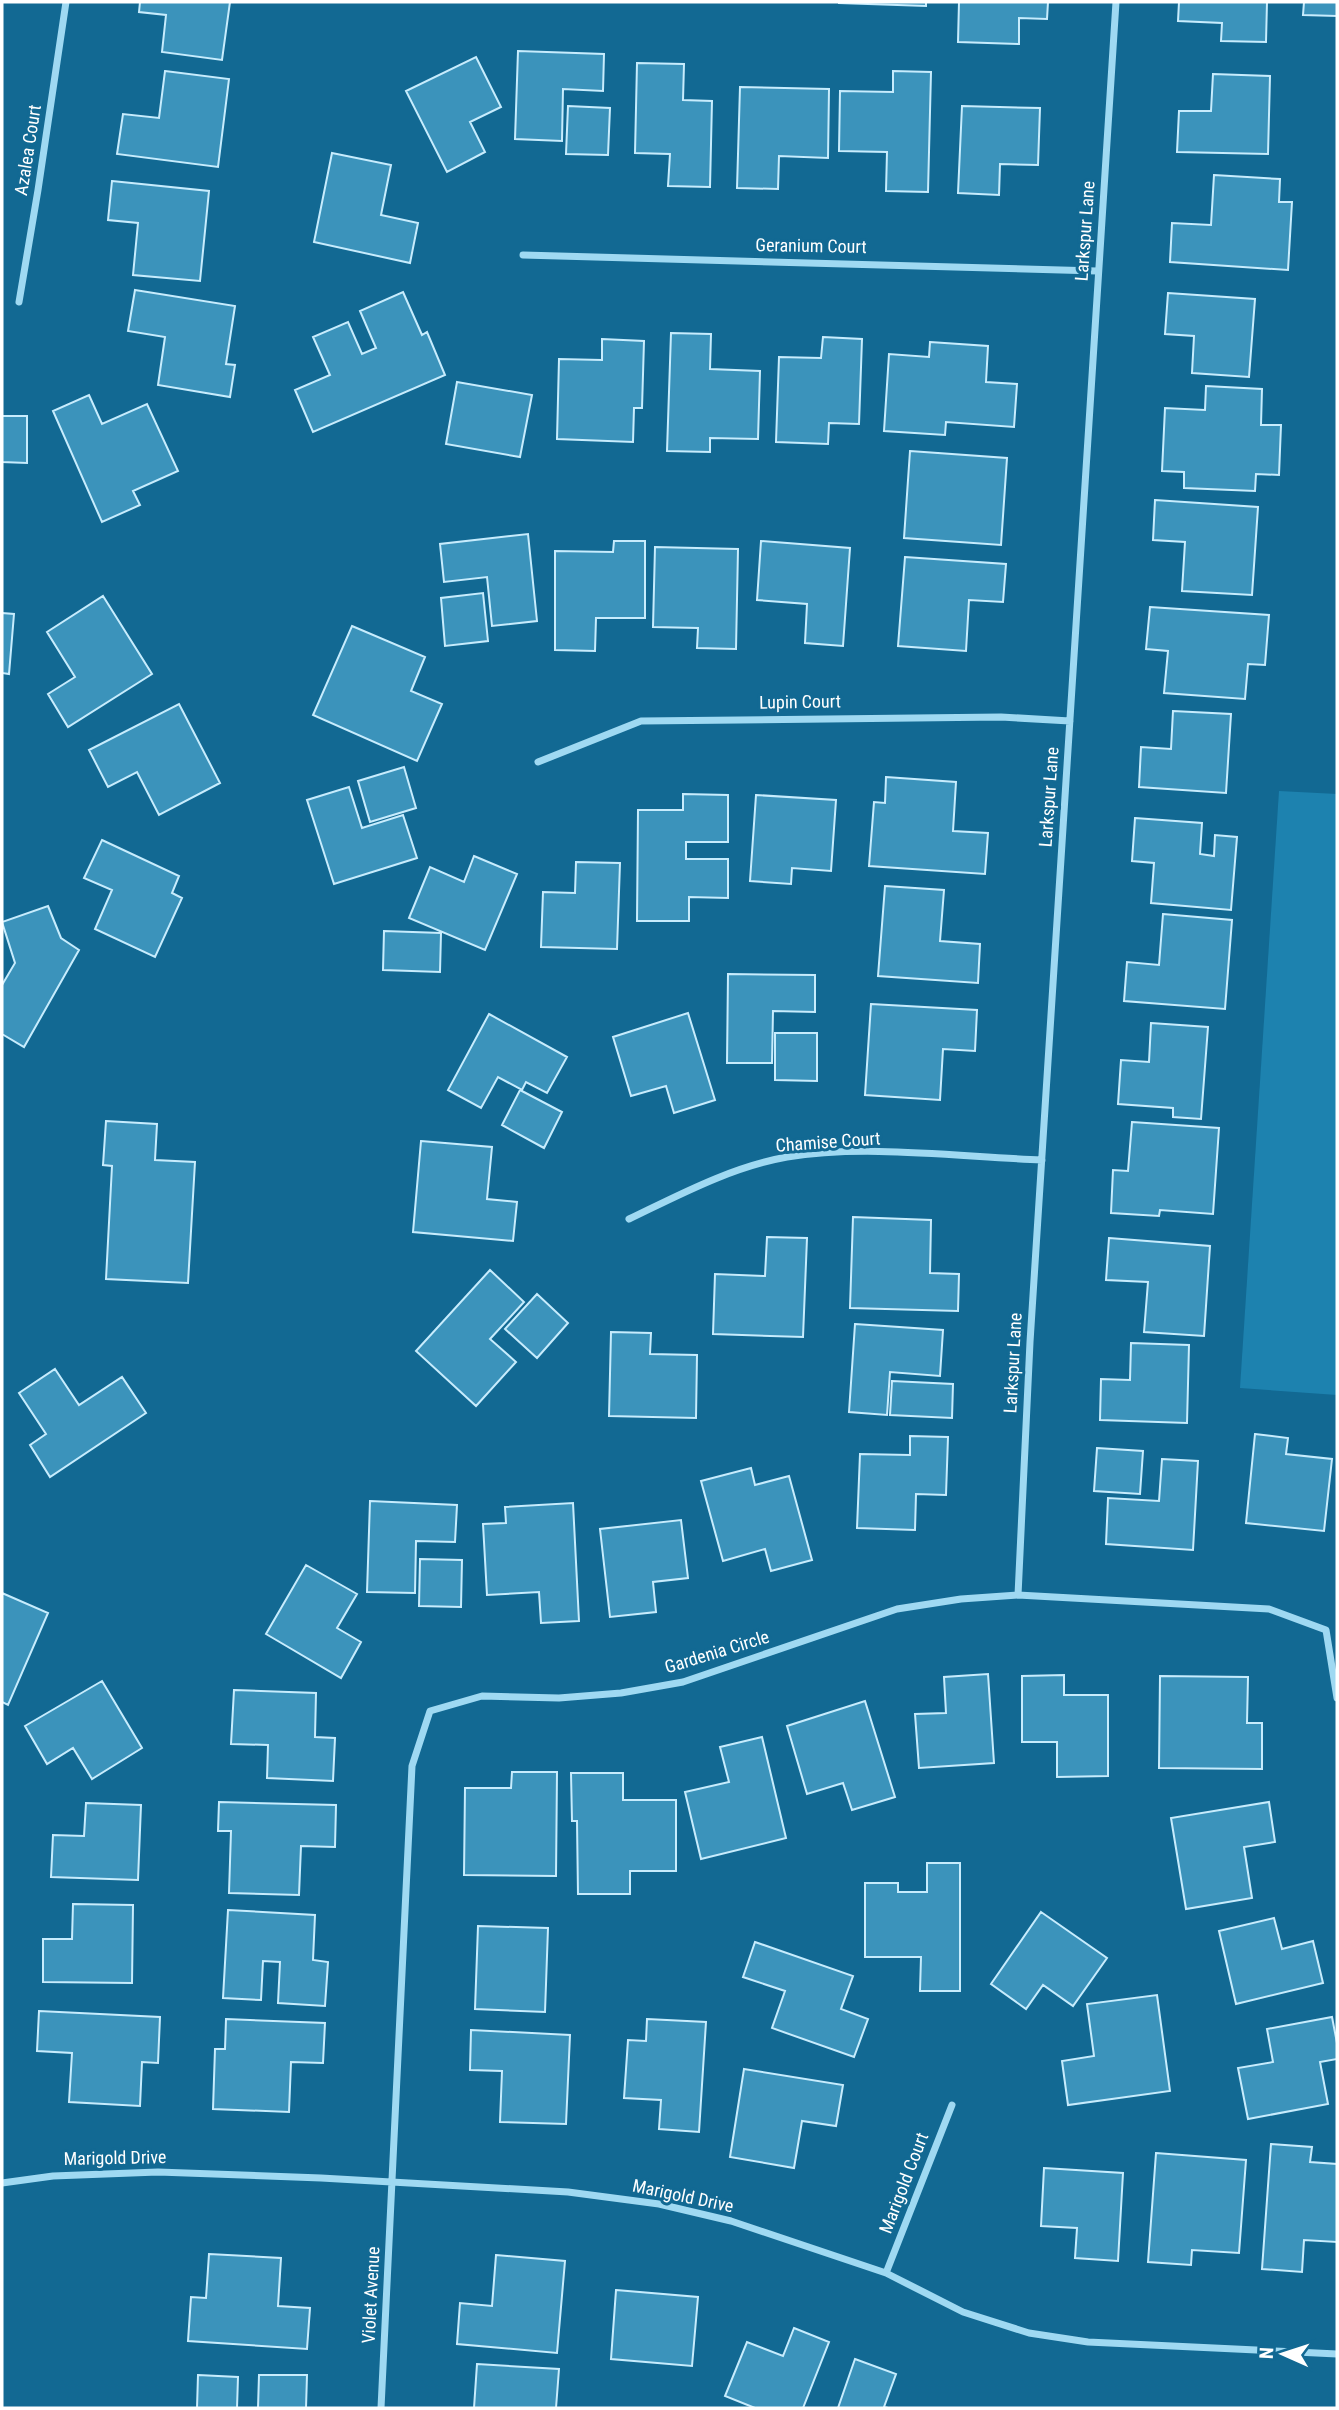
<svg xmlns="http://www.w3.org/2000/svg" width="1339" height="2410" font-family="'Roboto Condensed',sans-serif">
<rect width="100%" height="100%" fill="#126993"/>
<!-- green -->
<path fill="#1d82af" d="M1279 791 1337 794V1395L1240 1388Z"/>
<!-- building -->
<path fill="#3b93bb" stroke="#c7ecfd" stroke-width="2" d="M140 2H230L222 60 162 52 166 15 139 12Z
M839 2H926V6L839 3Z
M959 2H1048L1047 19 1019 18V44L958 42Z
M1179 2H1267L1266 42 1221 41 1222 23 1178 21Z
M1304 2H1337V16L1303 15Z
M518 51 604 54 603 91 563 89 562 141 515 139Z
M476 57 501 107 470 122 485 152 447 172 406 91Z
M637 63 684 64 683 100 712 101 710 187 668 186 670 154 635 153Z
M165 71 229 79 218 167 117 154 123 114 159 118Z
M893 71 931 72 928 192 886 191 887 152 839 151 840 91 893 92Z
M1213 74 1270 76 1268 154 1177 152 1179 111H1211Z
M740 87 829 89 828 158 779 156 778 189 737 188Z
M568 106 610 108 608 155 566 154Z
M962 106 1040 108 1038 165 1000 164 999 195 958 193Z
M332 153 391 165 381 215 418 223 410 263 314 242Z
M1214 175 1280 179 1279 202H1292L1288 270 1170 262 1172 223 1211 225Z
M112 181 209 191 200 281 133 275 138 223 108 220Z
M135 290 235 306 226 364 235 365 230 397 158 385 165 337 128 331Z
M403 292 422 335 427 332 445 375 313 432 295 390 330 375 313 337 348 322 362 354 376 348 360 311Z
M1168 293 1255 299 1249 377 1192 373 1194 336 1165 334Z
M671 333 711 334 710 369 760 371 758 439 710 438V452L667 451Z
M823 337 862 339 859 424 829 423 828 444 776 442 779 357 821 358Z
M602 339 644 341 642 408H634L633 442 557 439 559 359 602 360Z
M930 342 988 346 986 382 1017 384 1014 427 946 422 945 435 884 431 889 354 929 357Z
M457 382 532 395 520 457 446 444Z
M1206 386 1262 389 1261 425H1281L1279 475 1256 474 1255 491 1184 488V472L1162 471 1165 408 1205 410Z
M89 395 102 424 147 404 178 471 133 491 140 505 102 522 53 411Z
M2 416H27V463L2 462Z
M910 451 1007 458 1001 545 904 538Z
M1155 500 1258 507 1252 595 1182 591 1185 542 1153 540Z
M528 534 537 621 492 626 487 577 444 582 440 544Z
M614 541H645V618H596L595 651 555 650V551L613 552Z
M761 541 850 548 843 646 805 643 807 604 757 600Z
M655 547 738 549 736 649 697 648 698 628 653 627Z
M905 557 1006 564 1003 602 969 600 966 651 898 646Z
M483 593 488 641 445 646 441 598Z
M103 596 152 674 68 727 48 694 75 677 47 632Z
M1150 607 1269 615 1265 665 1248 664 1245 699 1164 693 1168 651 1146 649Z
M2 613 14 614 9 674 2 673Z
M352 626 425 657 411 691 442 704 417 761 313 715Z
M179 704 220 783 159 815 137 772 108 787 89 750Z
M1173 711 1231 714 1226 793 1139 787 1141 747 1171 749Z
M404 767 416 808 370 822 358 781Z
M886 777 956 782 953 831 988 833 985 874 869 866 874 802 885 803Z
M349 787 362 828 403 815 417 858 334 884 307 800Z
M683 794 728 795V842H686V859H728V898L689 897V921H637L638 810H683Z
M756 795 836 800 831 871 792 868 791 884 750 881Z
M1135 818 1202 823 1200 854 1214 856 1215 835 1237 837 1231 910 1151 903 1154 863 1132 861Z
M102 840 179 876 172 893 182 898 155 957 95 929 112 890 84 878Z
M474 856 517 874 485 950 409 918 430 867 464 882Z
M576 862 620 863 617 949 541 947 543 892 575 893Z
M885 886 944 890 940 941 980 944 978 983 878 976Z
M48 906 61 938 79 950 24 1047 2 1034V985L15 963 2 922Z
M1163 914 1232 920 1225 1009 1124 1001 1127 962 1159 965Z
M384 931 441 933 440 972 383 970Z
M728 974 815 975V1012L773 1011 772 1063H727Z
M871 1004 977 1010 975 1051 943 1049 940 1100 865 1095Z
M688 1013 715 1100 674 1113 666 1086 631 1096 613 1037Z
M489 1014 567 1057 547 1093 526 1082 522 1090 498 1077 481 1108 448 1090Z
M1151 1023 1208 1027 1201 1119 1173 1117V1108L1118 1104 1121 1060 1149 1062Z
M775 1033H817V1081L775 1080Z
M520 1090 562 1112 544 1148 502 1125Z
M106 1121 157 1124 155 1160 195 1162 188 1283 106 1279 112 1166 103 1165Z
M1132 1122 1219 1128 1213 1214 1160 1210 1159 1216 1111 1213 1113 1170 1128 1171Z
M421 1141 492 1147 487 1199 517 1202 513 1241 413 1232Z
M853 1217 931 1220 930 1273 959 1274 958 1311 850 1308Z
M767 1237 807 1238 803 1337 713 1334 715 1274 765 1276Z
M1109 1238 1210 1246 1204 1336 1144 1332 1148 1282 1106 1280Z
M490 1270 524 1302 490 1339 516 1362 476 1406 416 1351Z
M537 1294 568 1323 537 1358 505 1329Z
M855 1324 943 1330 940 1376 890 1372 887 1415 849 1412Z
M611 1332 651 1333 650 1354 697 1355 696 1418 609 1416Z
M1131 1343 1189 1345 1187 1423 1100 1420 1101 1379 1130 1380Z
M55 1369 79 1405 122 1377 146 1413 50 1477 30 1445 46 1434 19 1393Z
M892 1381 953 1384 952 1418 890 1415Z
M1255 1434 1288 1438 1286 1454 1332 1459 1324 1531 1246 1523Z
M910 1436 948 1437 946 1495 916 1494 915 1530 857 1528 860 1454 910 1455Z
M1097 1448 1143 1451 1140 1494 1094 1491Z
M1162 1459 1198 1461 1193 1550 1106 1544 1108 1498 1159 1501Z
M751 1468 755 1485 789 1476 812 1560 771 1571 765 1549 723 1561 701 1481Z
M370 1501 457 1505 455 1542 416 1541 415 1593 367 1592Z
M573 1503 579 1621 541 1623 539 1592 487 1595 483 1524 506 1523 505 1507Z
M681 1520 688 1578 653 1582 656 1612 610 1617 600 1529Z
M420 1559 462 1560 461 1607 419 1606Z
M306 1565 357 1594 337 1628 361 1642 341 1678 266 1634Z
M2 1593 48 1613 8 1705 2 1702Z
M988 1674 994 1763 919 1768 915 1714 946 1713 944 1677Z
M1064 1675V1695H1108V1776L1057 1777V1742H1022V1676Z
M1160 1676 1248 1677 1247 1723H1262V1769L1159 1768Z
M102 1681 142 1748 92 1779 73 1748 47 1764 25 1726Z
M234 1690 316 1693 315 1737 335 1738 333 1781 267 1778 268 1745 231 1744Z
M865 1701 895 1797 852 1810 843 1783 807 1794 787 1726Z
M762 1737 786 1838 701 1859 685 1792 729 1782 720 1747Z
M512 1772H557L556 1876 464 1875 465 1788H511Z
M571 1773H623V1800H676V1871H630V1894H578L577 1821H572Z
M219 1802 336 1805 335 1847 301 1846 299 1895 229 1893 231 1831H218Z
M1269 1802 1275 1842 1244 1847 1252 1898 1186 1909 1171 1818Z
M86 1803 141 1805 138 1880 51 1877 53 1835 84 1836Z
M927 1863H960V1991H920L921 1957H865V1883H898V1892H927Z
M73 1904 133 1905 132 1983 43 1982V1939H72Z
M228 1910 315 1915 313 1960 328 1962 325 2006 278 2003 280 1962 263 1961 261 2000 223 1998Z
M1041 1912 1107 1958 1073 2006 1043 1985 1026 2009 991 1984Z
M1274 1918 1282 1949 1313 1941 1323 1983 1236 2004 1219 1931Z
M478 1926 548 1928 545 2012 475 2009Z
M755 1942 853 1976 841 2009 868 2019 854 2057 772 2028 785 1991 743 1977Z
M1157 1995 1170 2091 1068 2105 1062 2061 1094 2056 1087 2004Z
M39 2011 160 2017 158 2063 142 2062 140 2106 69 2102 72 2053 37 2051Z
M1332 2017 1337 2043V2059L1320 2062 1328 2104 1248 2119 1238 2068 1273 2062 1267 2029Z
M226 2019 325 2023 323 2063 291 2062 289 2112 213 2109 215 2049H225Z
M647 2019 706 2022 699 2132 659 2129 661 2100 624 2098 628 2040 646 2041Z
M471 2030 570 2035 566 2124 500 2122 502 2071 470 2070Z
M744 2069 843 2085 836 2126 802 2121 794 2168 730 2157Z
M1271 2144 1312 2147 1310 2162 1337 2164V2242L1304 2240 1302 2272 1262 2269Z
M1156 2153 1246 2160 1239 2253 1192 2250 1191 2265 1148 2262Z
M1044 2168 1123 2173 1118 2261 1075 2258 1077 2228 1041 2226Z
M209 2254 281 2258 278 2306 310 2308 307 2349 188 2341 191 2297 206 2298Z
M496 2255 565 2261 557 2353 457 2344 460 2303 492 2306Z
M616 2290 698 2297 692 2366 611 2359Z
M794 2328 829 2342 803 2408H755L725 2396 747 2342 783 2356Z
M855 2359 896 2374 884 2407 888 2408H838Z
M477 2364 559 2369 556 2408H453H474Z
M198 2375 238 2377 237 2408H197Z
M259 2375H307L306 2408H258Z"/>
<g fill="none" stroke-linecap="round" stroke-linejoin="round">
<!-- minor -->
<path stroke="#9fd9f2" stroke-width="7" d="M523 255 1097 271
M19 302 38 190 66 2
M538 762 641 721 1001 717 1070 721
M629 1219C679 1195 731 1167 787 1157 865 1144 962 1157 1042 1160
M1018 1595 1030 1342 1116 2
M2 2183 53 2176 158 2172 321 2178 568 2192 659 2204 731 2221 886 2273 963 2312 1029 2333 1088 2342 1337 2354
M886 2273 952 2105
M381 2408 412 1766 430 1711 482 1696 559 1698 621 1693 683 1682 897 1609 961 1599 1018 1595 1269 1609 1326 1630 1337 1698"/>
</g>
<g text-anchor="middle" stroke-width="6" stroke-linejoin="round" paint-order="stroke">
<!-- street labels -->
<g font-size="18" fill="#fff" stroke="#126993">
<text transform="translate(28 150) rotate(-81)" y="6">Azalea Court</text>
<text transform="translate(1085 231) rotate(-86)" y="6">Larkspur Lane</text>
<text transform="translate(811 246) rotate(1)" y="6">Geranium Court</text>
<text transform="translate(800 702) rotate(-1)" y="6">Lupin Court</text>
<text transform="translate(1049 797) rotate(-86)" y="6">Larkspur Lane</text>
<text transform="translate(828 1142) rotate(-4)" y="6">Chamise Court</text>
<text transform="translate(1013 1363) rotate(-87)" y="6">Larkspur Lane</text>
<text transform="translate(717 1652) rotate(-17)" y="6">Gardenia Circle</text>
<text transform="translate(115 2158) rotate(-1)" y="6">Marigold Drive</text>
<text transform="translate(904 2183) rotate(-69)" y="6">Marigold Court</text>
<text transform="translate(683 2196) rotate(12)" y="6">Marigold Drive</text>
<text transform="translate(371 2295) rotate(-87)" y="6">Violet Avenue</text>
</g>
</g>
<!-- border -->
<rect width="1339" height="2410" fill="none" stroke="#ffffff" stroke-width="7"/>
<!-- north arrow -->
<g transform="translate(1283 2354) rotate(273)" stroke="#126993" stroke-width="5" paint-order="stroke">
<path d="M0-5L12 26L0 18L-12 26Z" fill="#ffffff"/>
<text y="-10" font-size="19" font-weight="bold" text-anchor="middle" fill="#ffffff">N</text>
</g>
</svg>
